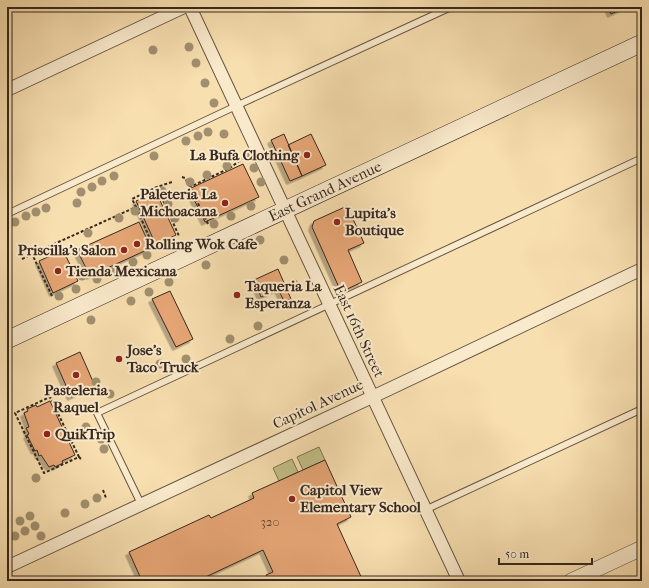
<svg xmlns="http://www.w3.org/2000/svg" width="649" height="588" font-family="'IM FELL French Canon',serif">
<defs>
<filter id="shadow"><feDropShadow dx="-3.5" dy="3.5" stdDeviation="0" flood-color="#0004"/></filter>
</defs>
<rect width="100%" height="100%" fill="#f8dfb0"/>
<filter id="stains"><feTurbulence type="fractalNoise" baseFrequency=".005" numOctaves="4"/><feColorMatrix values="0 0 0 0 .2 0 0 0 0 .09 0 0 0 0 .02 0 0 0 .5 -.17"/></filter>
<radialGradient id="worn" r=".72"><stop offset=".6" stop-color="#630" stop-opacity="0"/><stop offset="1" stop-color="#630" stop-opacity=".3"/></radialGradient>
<!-- green -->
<path fill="#c3c087" stroke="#7c7453" d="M319 447 325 460 303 470 297 457Z
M292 459 298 472 279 481 273 468Z"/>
<!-- building -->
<path fill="#e7a676" stroke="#36281f" filter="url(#shadow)" d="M608 7H626L611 14Z
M284 134 302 176 290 181 271 140Z
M311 134 326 165 302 176 288 145Z
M243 164 259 197 205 222 189 189Z
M156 192 176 235 156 245 136 201Z
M347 206 364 243 348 250 362 282 341 292 312 227 314 221Z
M139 222 151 248 90 276 77 250Z
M63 250 78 281 53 293 39 261Z
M278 269 291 299 284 301 278 289 261 297 254 280Z
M170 291 193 339 176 347 152 299Z
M80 352 95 386 71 397 56 363Z
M50 401 75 455 62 461 63 463 55 467 54 465 49 467 41 455 39 456 37 450 35 451 27 435 29 434 26 428 29 427 24 413 28 411 27 409 36 405 37 407Z
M325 460 351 517 337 524 363 581H269L266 575 273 572 263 550 197 581H142L129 552 209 515 211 518 254 498 252 493Z"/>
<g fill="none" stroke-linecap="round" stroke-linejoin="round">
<defs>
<path id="service" d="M7 214 236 106 451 7
M141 504 97 413 642 158
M425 510 642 409"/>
<path id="minor" d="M190 7 459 581
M7 90 184 7
M7 567 385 391 642 269"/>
<path id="tertiary" d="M571 581 642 548"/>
<g id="secondary">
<path id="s1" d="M7 340 642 43"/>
</g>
</defs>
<!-- service casing -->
<use href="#service" stroke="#665643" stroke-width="8"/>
<!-- minor casing -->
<use href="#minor" stroke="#665643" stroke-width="14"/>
<!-- tertiary casing -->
<use href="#tertiary" stroke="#665643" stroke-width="16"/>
<!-- secondary casing -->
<use href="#secondary" stroke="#36281f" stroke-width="18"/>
<!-- path -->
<path stroke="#36281f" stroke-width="2" stroke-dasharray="3 2" stroke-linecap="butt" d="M182 177 185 178 190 187
M157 187 179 236
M136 207 154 248
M208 224 190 187 230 168 243 158
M22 259 32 254
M7 261 9 260
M52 296 32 254 136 207 132 199 157 187 172 182
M79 457 50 397 15 413 44 473 79 457 81 459
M103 490 106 498"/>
<!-- service -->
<use href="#service" stroke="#faeacc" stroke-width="6"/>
<!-- minor -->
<use href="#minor" stroke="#faeacc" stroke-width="12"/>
<!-- tertiary -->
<use href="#tertiary" stroke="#faeacc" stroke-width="15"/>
<!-- secondary -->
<use href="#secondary" stroke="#faeacc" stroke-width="17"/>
</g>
<!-- trees -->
<g fill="#a18f6f">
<circle cx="189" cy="47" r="4.5"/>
<circle cx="153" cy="50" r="4.5"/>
<circle cx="196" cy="63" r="4.5"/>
<circle cx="205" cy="83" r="4.5"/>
<circle cx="214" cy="103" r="4.5"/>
<circle cx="208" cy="132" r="4.5"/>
<circle cx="224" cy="134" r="4.5"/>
<circle cx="198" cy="136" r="4.5"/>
<circle cx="186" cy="141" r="4.5"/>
<circle cx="247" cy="153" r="4.5"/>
<circle cx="154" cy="156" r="4.5"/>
<circle cx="227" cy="166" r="4.5"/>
<circle cx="254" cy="168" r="4.5"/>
<circle cx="207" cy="175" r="4.5"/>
<circle cx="114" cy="176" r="4.5"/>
<circle cx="102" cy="181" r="4.5"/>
<circle cx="190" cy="182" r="4.5"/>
<circle cx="261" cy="182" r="4.5"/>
<circle cx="92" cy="187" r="4.5"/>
<circle cx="162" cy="191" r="4.5"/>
<circle cx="81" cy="192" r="4.5"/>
<circle cx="77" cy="203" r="4.5"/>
<circle cx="168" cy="204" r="4.5"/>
<circle cx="251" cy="206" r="4.5"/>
<circle cx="46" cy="208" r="4.5"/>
<circle cx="135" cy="211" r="4.5"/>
<circle cx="36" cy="212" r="4.5"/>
<circle cx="26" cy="216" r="4.5"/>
<circle cx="231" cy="216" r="4.5"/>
<circle cx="119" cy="218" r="4.5"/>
<circle cx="175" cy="218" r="4.5"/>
<circle cx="15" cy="222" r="4.5"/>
<circle cx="214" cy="224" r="4.5"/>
<circle cx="88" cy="233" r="4.5"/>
<circle cx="260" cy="240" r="4.5"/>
<circle cx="168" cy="246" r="4.5"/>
<circle cx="147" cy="255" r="4.5"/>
<circle cx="284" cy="260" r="4.5"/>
<circle cx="133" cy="262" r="4.5"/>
<circle cx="206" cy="265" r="4.5"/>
<circle cx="112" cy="272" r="4.5"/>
<circle cx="82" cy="276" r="4.5"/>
<circle cx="97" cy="279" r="4.5"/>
<circle cx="169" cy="282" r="4.5"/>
<circle cx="294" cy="284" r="4.5"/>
<circle cx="76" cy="289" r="4.5"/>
<circle cx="149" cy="292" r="4.5"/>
<circle cx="59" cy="296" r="4.5"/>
<circle cx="131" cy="301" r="4.5"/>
<circle cx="91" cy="320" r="4.5"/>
<circle cx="258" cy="326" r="4.5"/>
<circle cx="230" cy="339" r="4.5"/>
<circle cx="186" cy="359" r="4.5"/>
<circle cx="160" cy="364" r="4.5"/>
<circle cx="96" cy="382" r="4.5"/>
<circle cx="110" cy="394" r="4.5"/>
<circle cx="86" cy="427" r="4.5"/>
<circle cx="101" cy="439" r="4.5"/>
<circle cx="104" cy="449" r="4.5"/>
<circle cx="36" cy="478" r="4.5"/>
<circle cx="97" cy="498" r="4.5"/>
<circle cx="85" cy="504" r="4.5"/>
<circle cx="65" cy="513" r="4.5"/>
<circle cx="30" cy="516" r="4.5"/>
<circle cx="20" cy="521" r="4.5"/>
<circle cx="35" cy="526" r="4.5"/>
<circle cx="25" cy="531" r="4.5"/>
<circle cx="15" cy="536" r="4.5"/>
<circle cx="41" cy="536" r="4.5"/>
</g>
<!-- markers -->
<g fill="#8f2418" stroke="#faeacc" stroke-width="1.5">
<circle cx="307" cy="155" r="4"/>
<circle cx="225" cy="203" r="4"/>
<circle cx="337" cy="222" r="4"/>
<circle cx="137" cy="244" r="4"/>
<circle cx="124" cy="250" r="4"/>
<circle cx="58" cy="271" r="4"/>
<circle cx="237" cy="295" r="4"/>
<circle cx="119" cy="359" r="4"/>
<circle cx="76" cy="375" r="4"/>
<circle cx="47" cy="434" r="4"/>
<circle cx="292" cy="499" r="4"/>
</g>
<g text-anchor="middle" stroke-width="4" stroke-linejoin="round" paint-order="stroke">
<!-- number labels -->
<g font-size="13" fill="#624835">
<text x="270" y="526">320</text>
</g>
<!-- poi labels -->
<g font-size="15" font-weight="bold" fill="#36281f" stroke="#faeacc" text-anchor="start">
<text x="299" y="160" text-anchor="end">La Bufa Clothing</text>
<text x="217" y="199" text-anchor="end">Paleteria La<tspan x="217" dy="17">Michoacana</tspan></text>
<text x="345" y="218">Lupita's<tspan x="345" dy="17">Boutique</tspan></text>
<text x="145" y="249">Rolling Wok Cafe</text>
<text x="116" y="255" text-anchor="end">Priscilla's Salon</text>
<text x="66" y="276">Tienda Mexicana</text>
<text x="245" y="291">Taqueria La<tspan x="245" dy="17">Esperanza</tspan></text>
<text x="127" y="355">Jose’s<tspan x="127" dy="17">Taco Truck</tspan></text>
<text x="76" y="395" text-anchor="middle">Pasteleria<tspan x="76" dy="17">Raquel</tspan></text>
<text x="55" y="439">QuikTrip</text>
<text x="300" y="495">Capitol View<tspan x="300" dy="17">Elementary School</tspan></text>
</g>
<!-- street labels -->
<g font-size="15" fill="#36281f" stroke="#faeacc">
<text dy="5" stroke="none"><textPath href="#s1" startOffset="351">East Grand Avenue</textPath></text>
<text transform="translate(359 331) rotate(65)" y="5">East 16th Street</text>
<text transform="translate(318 404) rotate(-25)" y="5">Capitol Avenue</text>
</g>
</g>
<!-- margin -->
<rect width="649" height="588" fill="none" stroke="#f8dfb0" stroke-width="24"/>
<rect x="8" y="8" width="633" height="572" fill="none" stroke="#36281f" stroke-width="2"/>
<rect x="12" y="12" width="625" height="564" fill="none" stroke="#36281f"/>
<!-- scale -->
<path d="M499 558v6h93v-6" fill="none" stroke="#36281f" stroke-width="2"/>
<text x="505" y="558" font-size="12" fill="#36281f" stroke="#faeacc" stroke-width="3" paint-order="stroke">50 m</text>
<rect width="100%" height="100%" filter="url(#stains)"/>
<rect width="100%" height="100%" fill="url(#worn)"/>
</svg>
